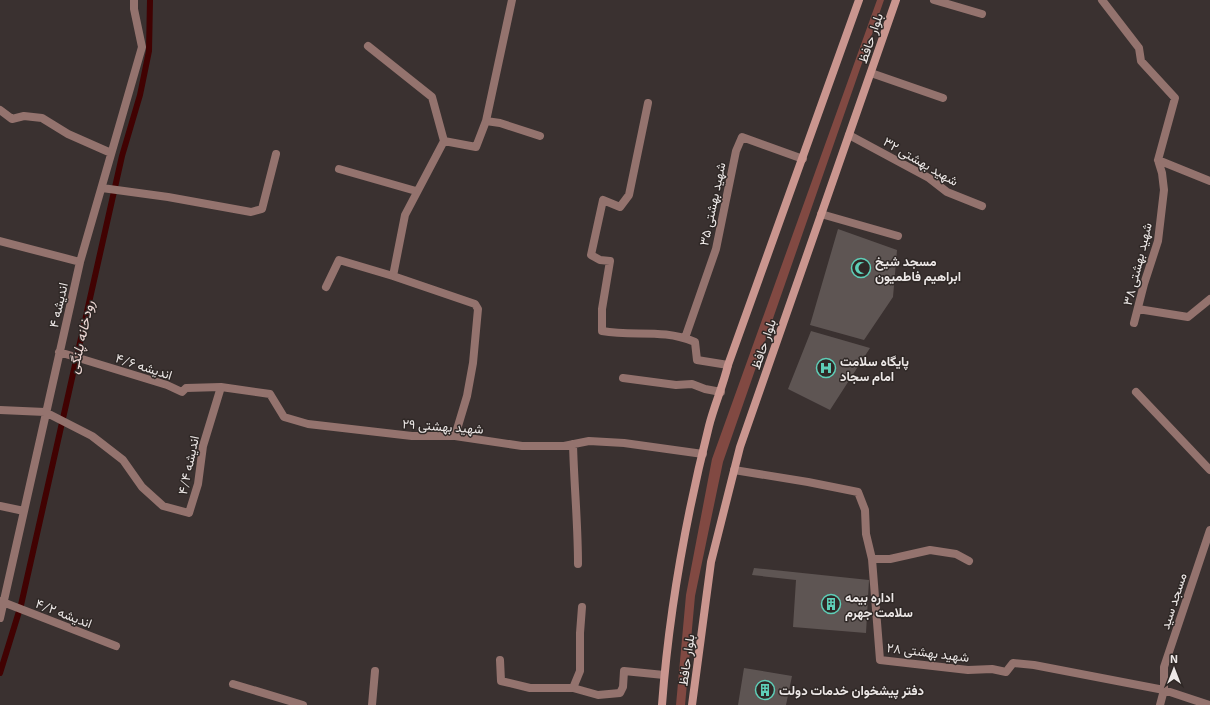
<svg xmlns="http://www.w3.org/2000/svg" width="1210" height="705" font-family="'Exo 2',Vazirmatn,sans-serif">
<rect width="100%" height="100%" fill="#3a3130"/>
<!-- green -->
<path fill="#814942" d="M877 0H884L723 462 695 596 685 705H676L686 595 712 459Z"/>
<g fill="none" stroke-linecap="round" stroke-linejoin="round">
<!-- stream -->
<path stroke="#410202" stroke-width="6" d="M0 673 21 605 122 156 140 95 149 51 150 0"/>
</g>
<!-- building -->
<path fill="#5e5553" d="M838 229 897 250 893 297 864 340 810 325Z
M811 331 870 348 830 410 788 389Z
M754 568 869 580 866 633 793 627 796 580 752 575Z
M744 668 792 676 786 705H738Z"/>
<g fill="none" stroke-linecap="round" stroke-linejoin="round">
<!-- minor -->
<path stroke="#94736e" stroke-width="8" d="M934 0 982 14
M1102 0 1139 48 1141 61 1175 98 1158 160 1162 173 1164 190 1158 241 1144 284 1134 323
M368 46 432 97 444 141
M871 73 943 98
M648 103 629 195 620 207 603 200 591 255 600 260 610 261 602 309V331C635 337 661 328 695 342L697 360 728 365
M0 110 12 119 24 116 42 118 68 134 111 153
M486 121 500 123 540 136
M849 135 929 178 947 192 982 206
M1158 160 1210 181
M339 169 416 191
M102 188 168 197 251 212 262 209 276 154
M821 214 898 236
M0 241 80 262
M326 287 339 260 393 276
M1138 309 1188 317 1210 299
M685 338 716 249 736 151 742 137 803 159
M59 352 167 385 182 392 186 388 221 387 270 394 284 417 308 424 412 436H455L522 446H564L589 441 624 443 703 454
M623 378 676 385 692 384 705 389 721 392
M1136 392 1210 470
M0 410 45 412 92 436 123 460 142 487 163 506 189 513 198 484 203 446 221 387
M455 436 467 396 473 363 478 309 475 304 393 276 405 215 444 141 476 147 486 121 512 0
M573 444C574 484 578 524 578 564
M734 470 808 482 858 492 865 510 866 534 872 559 880 660 968 670 992 669 1006 672 1013 663 1034 665 1164 690 1209 705
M0 506 24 511
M872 559H890L930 550 956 554 969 561
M0 601 116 646
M0 618 80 262 142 47 134 9V0
M500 660 501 681 530 688H573L580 671V633L582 607
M233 684 303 705
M573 688 598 695 620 693 623 687 624 671 664 675
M372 705 375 671
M1160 705 1164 690V667L1210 530"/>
<!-- secondary -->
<path stroke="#ca968f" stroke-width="8" d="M662 705C669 611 686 517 709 426 714 406 723 386 728 365L859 0
M692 705 711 562 740 447 896 0"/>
</g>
<!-- icons -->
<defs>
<symbol id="mosque-ring" viewBox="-11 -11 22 22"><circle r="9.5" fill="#2f2826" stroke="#5eceb7" stroke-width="1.5"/><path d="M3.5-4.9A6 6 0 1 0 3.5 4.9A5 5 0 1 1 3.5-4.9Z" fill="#5eceb7"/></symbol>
<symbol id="hospital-ring" viewBox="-11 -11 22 22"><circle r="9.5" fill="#2f2826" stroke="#5eceb7" stroke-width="1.5"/><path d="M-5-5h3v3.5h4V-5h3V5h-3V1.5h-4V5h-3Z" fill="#5eceb7"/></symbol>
<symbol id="building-ring" viewBox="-11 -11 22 22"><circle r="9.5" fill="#2f2826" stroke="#5eceb7" stroke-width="1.5"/><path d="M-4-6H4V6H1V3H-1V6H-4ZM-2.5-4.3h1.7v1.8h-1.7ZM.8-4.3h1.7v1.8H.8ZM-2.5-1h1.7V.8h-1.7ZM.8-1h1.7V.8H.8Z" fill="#5eceb7"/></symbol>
</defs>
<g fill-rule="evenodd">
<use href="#mosque-ring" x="850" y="257" width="22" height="22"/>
<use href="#hospital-ring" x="815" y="357" width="22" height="22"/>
<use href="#building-ring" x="820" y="593" width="22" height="22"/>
<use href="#building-ring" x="754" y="679" width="22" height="22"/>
</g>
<g text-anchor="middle" stroke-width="3" stroke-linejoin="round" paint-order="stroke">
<!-- street labels -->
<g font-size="13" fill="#ede8e7" stroke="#2f2826">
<text transform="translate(870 38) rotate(-71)" y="5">بلوار حافظ</text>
<text transform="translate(921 161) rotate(30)" y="5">شهید بهشتی ۳۲</text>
<text transform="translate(712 204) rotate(-78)" y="5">شهید بهشتی ۳۵</text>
<text transform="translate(1137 264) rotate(-76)" y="5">شهید بهشتی ۳۸</text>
<text transform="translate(58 305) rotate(-77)" y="5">اندیشه ۴</text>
<text transform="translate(763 344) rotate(-71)" y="5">بلوار حافظ</text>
<text transform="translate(144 366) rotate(18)" y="5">اندیشه ۴/۶</text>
<text transform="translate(443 426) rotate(4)" y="5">شهید بهشتی ۲۹</text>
<text transform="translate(188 465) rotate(-78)" y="5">اندیشه ۴/۴</text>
<text transform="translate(1173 601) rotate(-72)" y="5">مسجد سید</text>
<text transform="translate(64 613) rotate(21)" y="5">اندیشه ۴/۲</text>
<text transform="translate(928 652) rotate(7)" y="5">شهید بهشتی ۲۸</text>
<text transform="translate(686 660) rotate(-82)" y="5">بلوار حافظ</text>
</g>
<!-- poi labels -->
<g font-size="13" font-weight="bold" fill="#ede8e7" stroke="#2f2826" text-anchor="start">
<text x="875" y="266">مسجد شیخ<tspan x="875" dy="15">ابراهیم فاطمیون</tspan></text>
<text x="840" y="366">پایگاه سلامت<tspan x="840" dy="15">امام سجاد</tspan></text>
<text x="845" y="602">اداره بیمه<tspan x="845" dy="15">سلامت جهرم</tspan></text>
<text x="779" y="695">دفتر پیشخوان خدمات دولت</text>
</g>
<!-- water labels -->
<g font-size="14" font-style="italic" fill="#f0dad7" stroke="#2f2826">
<text transform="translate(81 337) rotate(-77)" y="5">رودخانه پلنگی</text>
</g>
</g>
<!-- north arrow -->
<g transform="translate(1174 669)" stroke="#2f2826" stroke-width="3" paint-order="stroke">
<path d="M0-3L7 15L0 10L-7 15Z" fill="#ede8e7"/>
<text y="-6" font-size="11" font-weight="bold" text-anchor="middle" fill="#ede8e7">N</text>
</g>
</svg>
